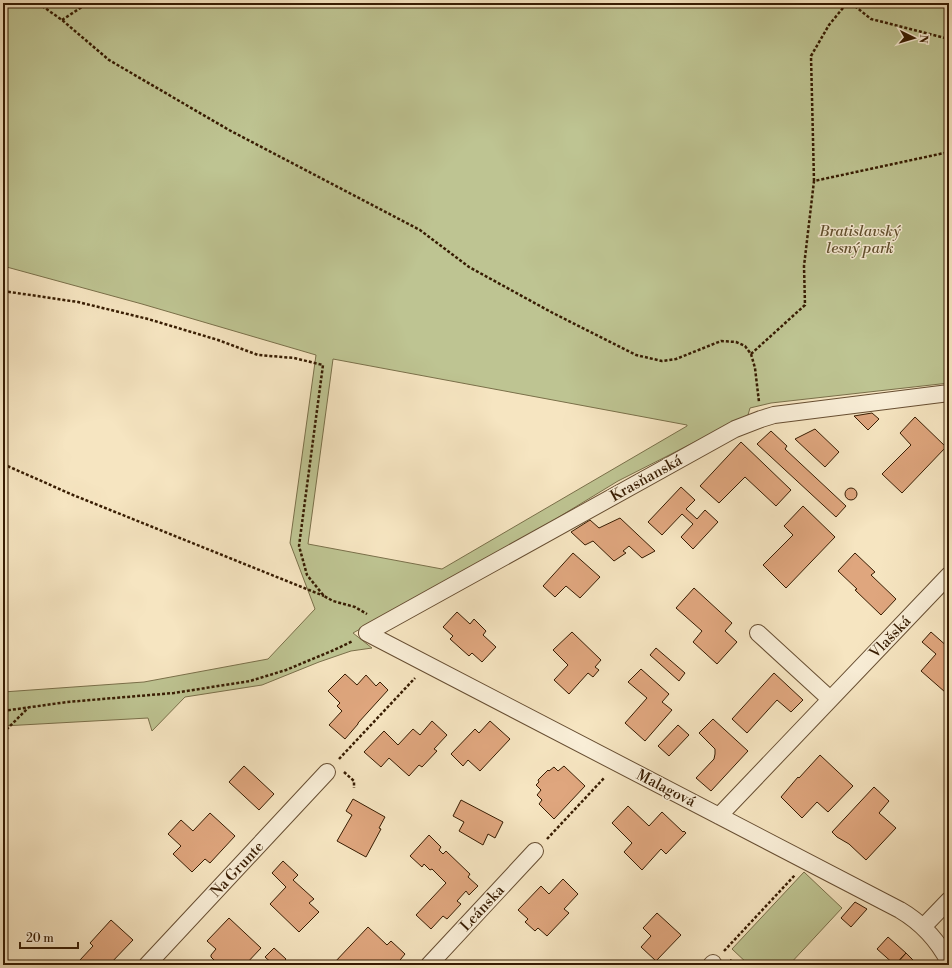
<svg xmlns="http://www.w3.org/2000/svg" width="952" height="968" font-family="'Libre Bodoni',serif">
<rect width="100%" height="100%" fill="#f6e5c1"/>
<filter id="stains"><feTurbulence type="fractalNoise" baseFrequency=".005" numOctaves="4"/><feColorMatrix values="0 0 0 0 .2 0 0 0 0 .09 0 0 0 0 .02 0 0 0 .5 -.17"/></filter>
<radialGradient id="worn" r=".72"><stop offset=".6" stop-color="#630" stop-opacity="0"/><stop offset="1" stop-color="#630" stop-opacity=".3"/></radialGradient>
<!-- green -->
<path fill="#bec492" stroke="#7a704a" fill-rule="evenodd" d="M3 3H949V383L771 403 750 408 748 415 618 481 554 520 353 633 372 648 351 651 319 662 262 685 185 697 152 731 148 718 3 726V692L144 682 268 659 315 609 290 543 316 355 142 304 3 266ZM333 359 687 425V426L442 569 308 544Z
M804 872 842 908 789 965H749L732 949Z"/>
<!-- building -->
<path fill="#dfa67e" stroke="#371c02" d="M872 413 879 419 868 430 854 416Z
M915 417 946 447 902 493 882 474 911 445 900 433Z
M815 429 839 452 825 467 795 439Z
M771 431 787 446 785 449 846 506 836 517 757 444Z
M741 442 791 490 776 506 745 477 719 503 700 486Z
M681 487 695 500 686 509 697 519 705 510 718 522 693 549 681 537 693 524 682 514 662 535 648 522Z
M845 494a6 6 0 1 1 12 0a6 6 0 1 1-12 0Z
M803 506 835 537 786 588 763 565 793 535 784 526Z
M620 518 655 551 642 558 629 546 623 551 626 553 614 561 593 541 585 545 571 532 590 520 599 528Z
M573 553 600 577 580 598 566 586 555 597 543 586Z
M855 553 875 572 871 575 896 599 881 615 855 590 857 589 838 571Z
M694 588 732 623 725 631 737 642 717 664 693 642 702 631 676 608Z
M457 612 470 624 474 619 486 631 483 635 496 647 482 662 472 653 469 656 450 639 453 636 443 627Z
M572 632 601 660 595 667 599 670 593 677 588 673 569 694 554 680 568 665 553 650Z
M931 632 949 648V692L946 690 945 692 921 671 936 654 922 642Z
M656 648 685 673 679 681 650 655Z
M641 669 669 694 662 702 672 710 645 741 625 723 647 698 628 682Z
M774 673 803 700 791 712 777 700 747 733 732 719Z
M345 674 357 685 366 675 376 686 380 682 388 690 358 723V724L345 739 329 725 342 711 337 706 340 703 328 691Z
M713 719 748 751 711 791 696 778 714 759 715 754V749L699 733Z
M432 721 447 735 434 749 437 751 422 767 419 765 409 776 389 758 381 767 364 752 384 731 398 745 413 729 420 735Z
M490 721 510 739 480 771 468 760 463 766 451 754 475 729 479 733Z
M678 725 689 735 669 756 658 746Z
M820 755 853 786 828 812 817 802 802 818 781 797 798 777 799 778Z
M244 766 274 794 259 810 229 782Z
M564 766 585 786 554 819 539 804 542 800 537 795 541 790 536 785 539 782 538 780 548 770 549 771 554 767 558 771Z
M874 787 889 801 879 813 896 828 866 860 849 844 837 837 832 832Z
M353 799 385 817 379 828 381 829 366 857 337 841 352 815 346 811Z
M461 800 503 822 495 838 488 834 483 845 459 831 464 822 453 816Z
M628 806 649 826 662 812 683 832 684 831 686 833 666 854 661 849 642 870 624 852 632 843 612 823Z
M210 813 235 836 210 863 205 859 192 872 173 854 181 846 168 834 181 820 193 831Z
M429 835 441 847 439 850 443 854 446 851 470 874 468 877 478 886 469 895 466 891 457 901 461 904 447 919 443 916 431 929 416 915 446 883 432 869 430 870 424 864 422 867 410 856Z
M283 861 298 875 293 880 314 899 309 903 319 912 299 932 270 904 286 887 272 873Z
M563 879 578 894 564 909 569 913 547 936 538 928 535 931 525 922 528 919 518 910 541 886 549 894Z
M855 902 867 909 851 927 841 918Z
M657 913 681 935 656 961 641 947 651 936 643 928Z
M229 918 261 948 245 965H233L231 963 229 965H219L211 957V955L216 949 207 941Z
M111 920 133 940 109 965H85L80 960 93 946 90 943Z
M368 927 387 945 391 941 405 954 396 965H382L381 963 379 965H335L334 963Z
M888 937 906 953 895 965 877 949Z
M274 948 286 959 281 965H274L265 957Z
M906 953 918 965H895Z"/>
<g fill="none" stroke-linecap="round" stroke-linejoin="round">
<defs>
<path id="street" d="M367 633 900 910C922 923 937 939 949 962
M367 633 735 429 761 419 774 415 949 393
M758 633 830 699
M719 816 949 575
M924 926 949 900
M147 965 327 772
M429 965 535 851
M711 965 713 963"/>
</defs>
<!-- street casing -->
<use href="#street" stroke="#674e32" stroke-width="18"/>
<!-- path -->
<path stroke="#371c02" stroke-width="2.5" stroke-dasharray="3 2" stroke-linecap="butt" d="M38 3 62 20 109 60 229 130 420 230 469 267 551 312 636 355 662 361 676 359 721 341 736 342 745 346 751 354 755 368 759 402
M851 3 871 19 949 39
M62 20 88 3
M814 181 811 56 829 25 847 3
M3 291 78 302 148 319 218 340 258 355 294 358 323 365 299 546 307 575 324 596 333 601 355 607 367 614
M751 354 805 305 804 266 814 181 949 152
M3 464 73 495 324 596
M3 711 67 702 174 693 250 681 286 670 334 650 353 641
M3 733 28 708
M339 759 415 678
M344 772 354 781V788
M547 839 605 777
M724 951 795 875
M730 960 736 965"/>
<!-- street -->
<use href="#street" stroke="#f9eed7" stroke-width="16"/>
</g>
<g text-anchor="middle" stroke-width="3" stroke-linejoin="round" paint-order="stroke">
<!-- park labels -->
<g font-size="15" font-style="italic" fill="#604e2d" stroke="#f9eed7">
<text x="860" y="236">Bratislavský<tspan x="860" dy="17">lesný park</tspan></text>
</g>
<!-- street labels -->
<g font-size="15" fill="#371c02" stroke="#f9eed7">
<text transform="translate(646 478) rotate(-29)" y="5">Krasňanská</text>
<text transform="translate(890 637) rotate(-46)" y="5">Vlašská</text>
<text transform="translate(666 788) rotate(27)" y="5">Malagová</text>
<text transform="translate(237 869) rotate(-47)" y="5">Na Grunte</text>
<text transform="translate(482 908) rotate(-47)" y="5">Leánska</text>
</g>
</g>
<!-- margin -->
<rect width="952" height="968" fill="none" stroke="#f6e5c1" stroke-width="16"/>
<rect x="4" y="4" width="944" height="960" fill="none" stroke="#371c02" stroke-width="2"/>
<rect x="8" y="8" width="936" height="952" fill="none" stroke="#371c02"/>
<!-- north arrow -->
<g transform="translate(914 38) rotate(95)" stroke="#f9eed7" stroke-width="3" paint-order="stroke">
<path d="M0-3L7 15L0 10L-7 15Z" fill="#371c02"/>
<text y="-6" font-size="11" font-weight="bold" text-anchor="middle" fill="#371c02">N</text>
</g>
<!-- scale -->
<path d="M20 942v6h58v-6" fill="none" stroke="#371c02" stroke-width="2"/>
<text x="26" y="942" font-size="12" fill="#371c02" stroke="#f9eed7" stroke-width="3" paint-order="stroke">20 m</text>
<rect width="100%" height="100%" filter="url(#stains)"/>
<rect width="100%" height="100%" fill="url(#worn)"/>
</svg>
